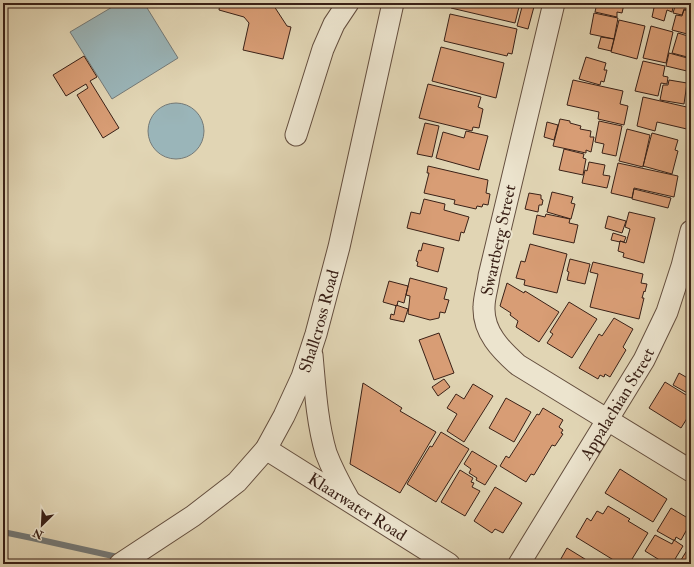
<svg xmlns="http://www.w3.org/2000/svg" width="694" height="567" font-family="'IM FELL Double Pica',serif">
<rect width="100%" height="100%" fill="#e1d5b4"/>
<filter id="stains"><feTurbulence type="fractalNoise" baseFrequency=".005" numOctaves="4"/><feColorMatrix values="0 0 0 0 .2 0 0 0 0 .09 0 0 0 0 .02 0 0 0 .5 -.17"/></filter>
<radialGradient id="worn" r=".72"><stop offset=".6" stop-color="#630" stop-opacity="0"/><stop offset="1" stop-color="#630" stop-opacity=".3"/></radialGradient>
<!-- water -->
<path fill="#9ab5b9" stroke="#747a78" d="M119 3H144L178 58 112 99 70 32Z
M148 131a28 28 0 1 1 56 0a28 28 0 1 1-56 0Z"/>
<g fill="none" stroke-linecap="round" stroke-linejoin="round">
<!-- stream -->
<path stroke="#747a78" stroke-width="6" d="M3 532 32 538 122 558"/>
</g>
<!-- building -->
<path fill="#d89d75" stroke="#3a2117" d="M220 3H272L287 26 291 27 283 59 243 50 249 23 244 17 219 10Z
M452 3H520L515 23 451 8Z
M523 3H535L528 29 517 26Z
M597 3H620L624 4 622 13 617 12V17L595 12Z
M655 3H674L672 12 667 10 664 21 652 17Z
M676 3H691V11L684 9 682 15 673 13Z
M684 10 691 11V35L672 30 676 15 682 16Z
M594 13 618 18 614 39 590 34Z
M450 14 517 29 512 54 508 53 507 56 444 41Z
M619 20 645 26 637 59 611 52Z
M651 26 673 32 666 63 643 58Z
M678 33 691 37V58L672 53Z
M601 37 614 39 611 51 598 48Z
M441 47 504 63 496 98 432 81Z
M669 53 691 59V72L666 66Z
M84 56 97 77 90 81 119 128 103 138 77 95 88 88 86 84 66 96 53 75Z
M586 57 606 63 604 70H607L604 82 601 81 600 85 579 79Z
M643 61 665 66 663 76 668 77 667 84 661 83 658 96 635 91Z
M573 80 623 91 620 104 628 106 624 125 598 119 599 112 567 105Z
M669 80 687 83 684 104 660 100 663 85H668Z
M428 84 481 97 478 107 483 109 479 128 473 127 472 131 419 118Z
M643 97 691 108V130L657 122 655 131 637 126Z
M560 119 570 121V123L581 126 580 129 591 131 590 137H594L591 152 586 150V153L553 146Z
M599 121 622 126 616 156 602 153 604 144 595 142Z
M547 122 558 125 554 140 544 137Z
M425 123 439 126 432 157 417 154Z
M627 129 650 135 643 167 619 161Z
M466 131 488 136 479 170 436 158 443 132 464 138Z
M652 133 678 140 675 150 678 151 672 174 643 166Z
M564 149 584 154 583 158 586 159 583 175 559 170Z
M589 162 605 165 603 175 610 176 607 188 582 183 585 170 587 171Z
M618 163 678 176 674 197 634 188 632 198 611 193Z
M428 166 488 180 486 193 490 194 488 205 483 204 482 207 477 206 476 209 454 204 455 200 424 193 429 173H427Z
M634 189 671 198 668 208 632 199Z
M552 192 573 197 571 203 575 204 571 219 547 212Z
M529 193 541 195V199L543 200 542 205H539L538 212 525 209Z
M424 199 445 204 444 210 469 217 464 233 461 232 459 241 407 228 411 212 420 214Z
M629 212 655 218 644 263 623 257 624 253 618 251 620 241 626 243 630 229 625 227Z
M546 214 570 219 569 223 578 225 574 243 533 234 537 215 545 217Z
M608 216 626 221 622 233 605 228Z
M613 233 626 237 624 242 620 241V242L611 240Z
M423 243 444 248 438 272 417 266 418 262 416 261 419 250 421 251Z
M530 244 567 254 557 293 524 285 525 280 516 278 521 261 525 262Z
M570 259 590 264 585 284 567 280 569 272 567 271Z
M593 262 643 274 641 283 647 284 645 292 644 291 642 298H644L639 319 590 307 598 274 590 272Z
M410 278 447 288 444 299 449 300 445 313 440 312 439 318 430 320 408 314 410 296 406 295Z
M389 281 408 286 404 303 398 301 397 306 383 302Z
M507 283 524 293 525 291 559 312 539 342 516 327 518 321 510 315 511 313 500 306Z
M569 302 597 319 572 358 547 343 553 334 550 332Z
M396 305 408 309 404 322 390 319 391 314 394 315Z
M614 318 633 329 623 347 626 350 610 377 605 374 604 377 600 375 598 379 579 368 599 334 602 336Z
M439 333 454 373 434 380 419 340Z
M679 373 691 380V395L673 385Z
M444 379 450 387 438 396 432 387Z
M665 382 691 398V412L681 428 649 408Z
M363 383 402 408 400 411 436 432 400 493 350 464Z
M473 384 493 396 464 442 447 431 457 414 447 408 456 394 464 399Z
M506 398 531 412 514 442 489 428Z
M543 408 563 420 559 427 563 430 561 433 563 434 555 446 552 445 534 475 531 474 526 482 500 466 506 456 509 458 537 414 539 415Z
M441 432 469 449 436 502 407 484 430 446 432 447Z
M472 451 497 466 485 485 476 480 477 478 469 473 471 469 464 464Z
M620 469 667 499 653 522 605 493Z
M460 470 473 478 471 482 474 483 472 487 480 491 465 516 441 502Z
M495 487 522 503 503 533 495 529 492 533 474 521Z
M608 506 630 519 628 521 648 533 629 564H620L576 537 587 518 591 521 597 511 603 514Z
M671 508 691 520V522L681 540 676 537 675 540H673L657 531Z
M655 535 672 544 674 540 683 546 672 564H666L645 551Z
M691 544V564H680L679 563Z
M567 548 593 564H558Z"/>
<g fill="none" stroke-linecap="round" stroke-linejoin="round">
<defs>
<g id="minor">
<path d="M554 3 489 276C488 286 484 297 484 307 483 332 501 350 518 365L691 471"/>
<path d="M296 135 323 49 334 24 348 3"/>
<path d="M312 355C315 388 317 422 326 453 332 469 340 484 349 500"/>
<path id="s1" d="M266 449 449 564"/>
<path id="s2" d="M120 564 193 516 237 482 266 449 284 416 302 377 316 334 339 247 393 3"/>
<path id="s3" d="M519 564 644 360 667 312 682 266 691 231"/>
</g>
</defs>
<!-- minor casing -->
<use href="#minor" stroke="#644e3e" stroke-width="23"/>
<!-- minor -->
<use href="#minor" stroke="#ece4ce" stroke-width="21"/>
</g>
<g text-anchor="middle" stroke-width="4" stroke-linejoin="round" paint-order="stroke">
<!-- street labels -->
<g font-size="17" fill="#3a2117" stroke="#ece4ce">
<text transform="translate(498 240) rotate(-78)" y="6">Swartberg Street</text>
<text dy="6" stroke="none"><textPath href="#s2" startOffset="326">Shallcross Road</textPath></text>
<text dy="6" stroke="none"><textPath href="#s3" startOffset="188">Appalachian Street</textPath></text>
<text dy="6" stroke="none"><textPath href="#s1" startOffset="108">Klaarwater Road</textPath></text>
</g>
</g>
<!-- margin -->
<rect width="694" height="567" fill="none" stroke="#e1d5b4" stroke-width="16"/>
<rect x="4" y="4" width="686" height="559" fill="none" stroke="#3a2117" stroke-width="2"/>
<rect x="8" y="8" width="678" height="551" fill="none" stroke="#3a2117"/>
<!-- north arrow -->
<g transform="translate(42 525) rotate(204)" stroke="#ece4ce" stroke-width="3" paint-order="stroke">
<path d="M0-3L7 15L0 10L-7 15Z" fill="#3a2117"/>
<text y="-6" font-size="11" font-weight="bold" text-anchor="middle" fill="#3a2117">N</text>
</g>
<rect width="100%" height="100%" filter="url(#stains)"/>
<rect width="100%" height="100%" fill="url(#worn)"/>
</svg>
